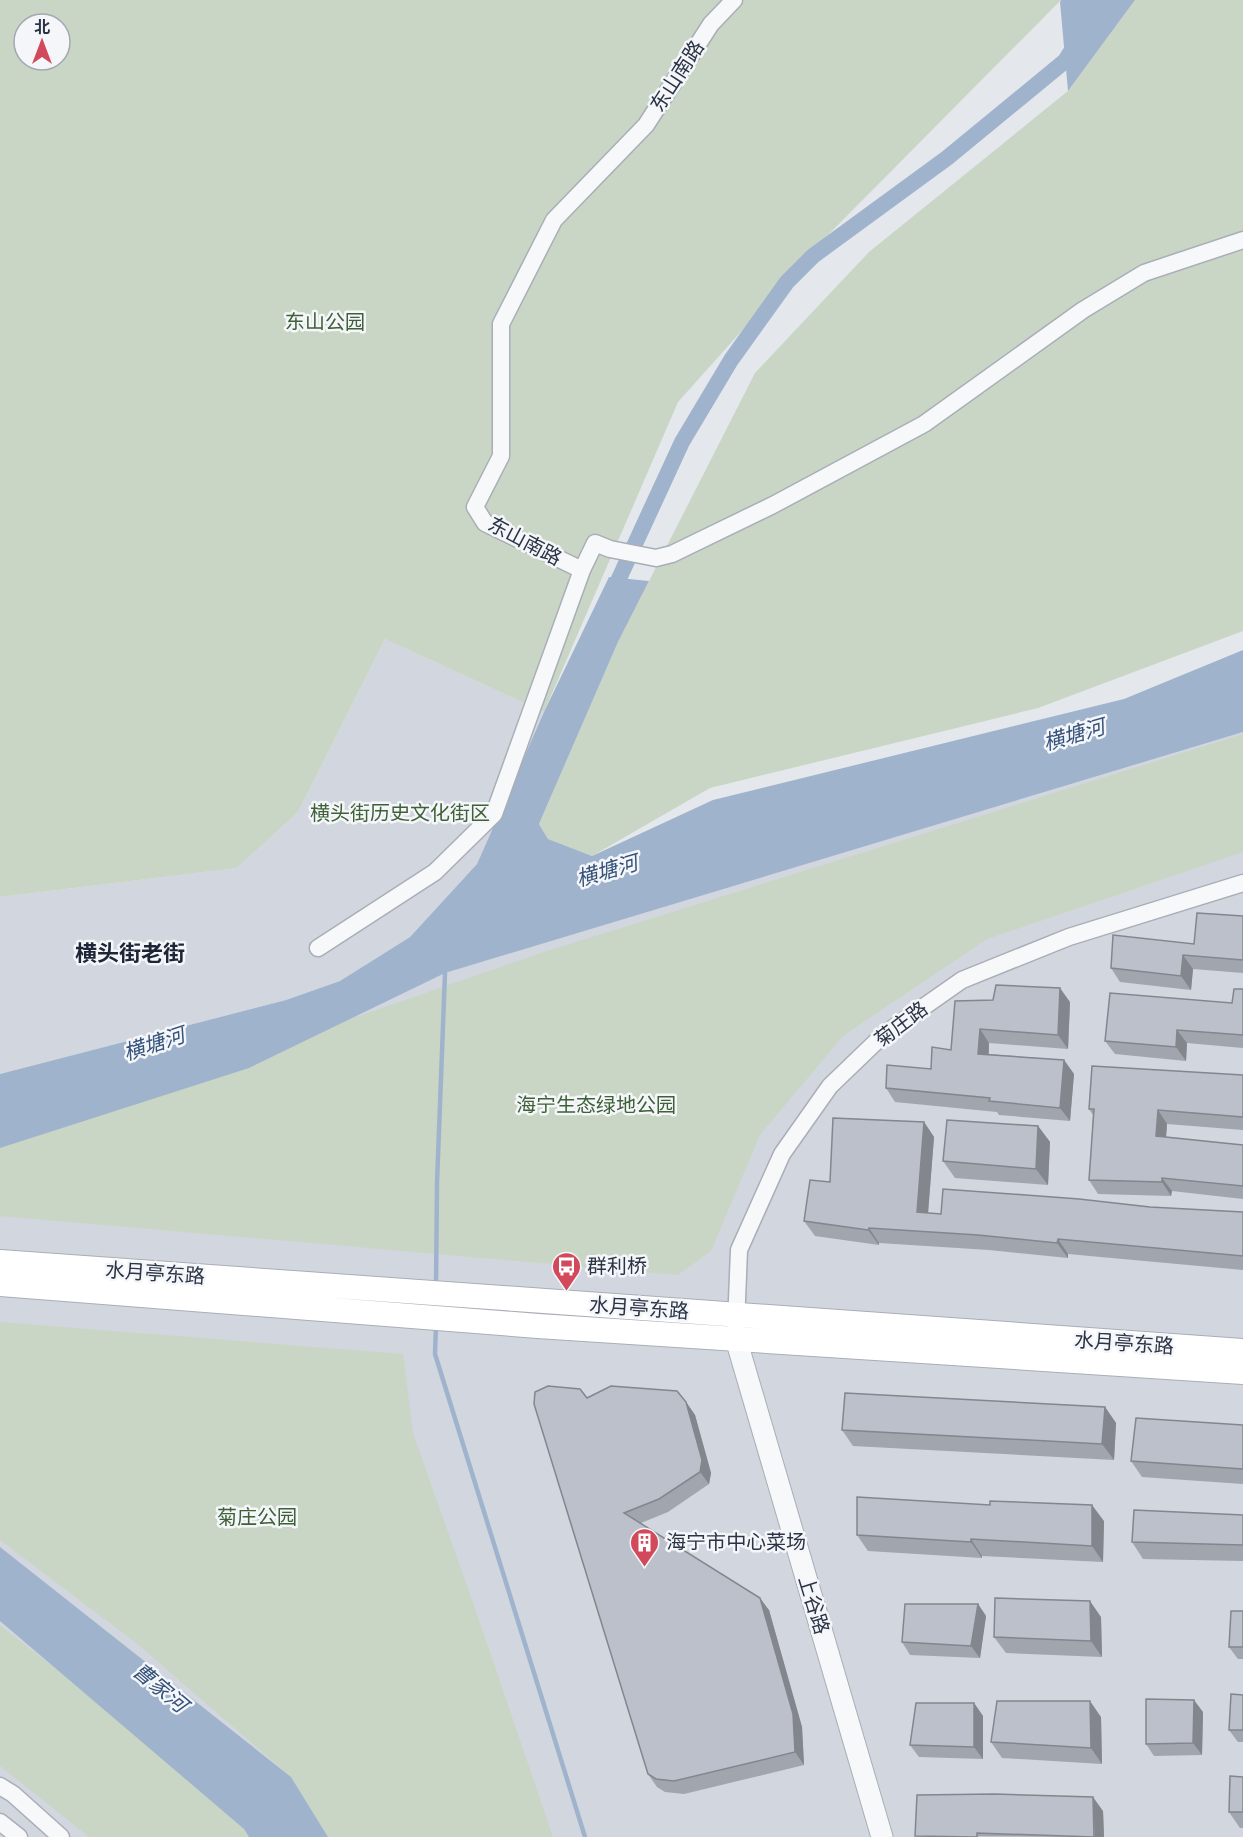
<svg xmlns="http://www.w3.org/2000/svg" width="1243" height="1837" font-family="Cabin,'Noto Sans SC',sans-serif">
<rect width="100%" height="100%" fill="#e4e7ec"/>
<!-- built -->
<path fill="#d2d6de" d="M385 639 544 712 477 864 410 937 340 981 286 1000 0 1074V897L237 868 298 812Z
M1243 709V1837H0V1136L445 973Z"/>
<!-- green -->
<path fill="#c9d6c5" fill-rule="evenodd" d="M0 0H1061L826 237 678 402 544 712 385 639 298 812 237 868 0 897ZM24 24H60V60H24Z
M1135 0H1243V631L1038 708 710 788 592 856 548 839 539 824 618 642 755 373 869 252 1068 91Z
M1243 734V852L987 939 843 1036 760 1135 711 1251 678 1275 0 1216V1140L544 952Z
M0 1322 403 1354 413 1433 478 1617 553 1837H328L291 1777 135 1642 0 1540Z
M0 1625 145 1739 244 1829 248 1837H89L0 1766Z"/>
<!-- water -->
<path fill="#9fb4cc" d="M1061 0H1135L1068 91 1060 2Z
M609 577 649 581 618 642 539 824 548 839 592 856 713 800 1124 699 1243 650V732L445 973 249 1068 0 1148V1074L286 1000 340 981 410 937 477 864 544 712Z
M0 1547 291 1777 328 1837H249L244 1829 0 1621Z"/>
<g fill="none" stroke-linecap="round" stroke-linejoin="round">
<!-- stream -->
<path stroke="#9fb4cc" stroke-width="4.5" d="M436 1287 437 1183 445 973
M436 1325 435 1354 585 1837"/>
<!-- canal -->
<path stroke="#9fb4cc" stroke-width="16" d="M611 596 682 442 731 360 787 282 813 256 947 158 1065 61 1077 42"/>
<defs>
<path id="minor" d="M582 570 595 543 610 549 656 558 672 554 773 505 924 424 1083 310 1144 273 1243 240
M318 948 435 872 494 814 582 570 485 523 475 507 501 456V324L554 220 646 125 711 24 734 0
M736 1325 739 1250 782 1154 830 1086 882 1036 962 980 1069 937 1243 883
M0 1786 13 1794 61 1837
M0 1822 19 1837"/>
<path id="tertiary" d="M736 1339 882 1837"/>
<path id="secondary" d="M0 1262 1243 1351
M0 1284 538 1326 1243 1372"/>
</defs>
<!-- minor casing -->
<use href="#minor" stroke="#a9aeb7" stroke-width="19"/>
<!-- tertiary casing -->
<use href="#tertiary" stroke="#a9aeb7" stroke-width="23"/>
<!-- secondary casing -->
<use href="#secondary" stroke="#a9aeb7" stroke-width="26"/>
<!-- minor -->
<use href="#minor" stroke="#f7f8fa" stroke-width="16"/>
<!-- tertiary -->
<use href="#tertiary" stroke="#f7f8fa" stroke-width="21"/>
<!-- secondary -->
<use href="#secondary" stroke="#fff" stroke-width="24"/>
</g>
<!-- wall -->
<path fill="#a1a5ae" d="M1243 916V973L1193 969 1191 990 1120 982 1111 968 1194 944Z
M1243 989V1048L1187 1043 1186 1061 1115 1054 1105 1041 1232 1003Z
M955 1001 1070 1002 1068 1049 989 1043V1054L1064 1060 1074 1074 1070 1121 999 1115 997 1112 895 1102 886 1088 931 1069 951 1050Z
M1243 1075V1130L1167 1124 1166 1138 1243 1145V1199L1172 1191 1171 1196 1098 1194 1089 1180 1093 1115 1089 1109Z
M924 1122 934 1137 928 1213 941 1214 1150 1207 1243 1212V1270L1068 1254V1258L989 1250 879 1243V1245L815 1236 804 1221 830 1182Z
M1038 1126 1050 1142 1048 1185 955 1178 943 1161Z
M587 1398 686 1402 695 1415 711 1473 709 1484 668 1512 641 1523 769 1610 802 1727 804 1765 684 1794 665 1792 657 1787 648 1774Z
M1105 1407 1116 1423 1114 1460 853 1446 842 1430Z
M1243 1425V1484L1142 1477 1131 1461Z
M1243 1515V1561L1143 1559 1132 1542Z
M1104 1521 1103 1562 982 1556V1558L868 1551 857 1535Z
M978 1604 986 1616 980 1658 910 1655 902 1642Z
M1243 1611V1659H1238L1229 1647Z
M1101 1617 1102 1657 1006 1653 994 1637Z
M1243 1695V1742H1238L1229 1730Z
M974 1703 983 1716V1759L919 1757 910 1745Z
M1203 1712 1202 1755 1154 1756 1146 1744Z
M1101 1717 1102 1764 1002 1758 991 1742Z
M1243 1777V1828H1240L1229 1812Z
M1103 1811 1104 1837 915 1836Z"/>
<!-- shaded-wall -->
<path fill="#83868d" d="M1183 955 1193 969 1191 990 1181 976Z
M1060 988 1070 1002 1068 1049 1058 1035Z
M980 1029 989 1043 988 1067 978 1054Z
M1177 1030 1187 1043 1186 1061 1176 1047Z
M1064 1060 1074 1074 1070 1121 1060 1108Z
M1158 1110 1167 1124 1165 1150 1156 1136Z
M924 1122 934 1137 927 1226 917 1212Z
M1038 1126 1050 1142 1048 1185 1036 1169Z
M1162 1178 1172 1191 1171 1196 1162 1182Z
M869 1228 879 1243V1245L868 1230Z
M1058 1239 1068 1254V1258L1057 1243Z
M686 1402 695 1415 711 1473 709 1484 700 1472Z
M1105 1407 1116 1423 1114 1460 1102 1444Z
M1092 1505 1104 1521 1103 1562 1092 1546Z
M971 1539 982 1556V1558L971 1542Z
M760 1598 769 1610 802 1727 804 1765 795 1752Z
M1090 1601 1101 1617 1102 1657 1091 1641Z
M978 1604 986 1616 980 1658 971 1646Z
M1194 1700 1203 1712 1202 1755 1193 1743Z
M1090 1701 1101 1717 1102 1764 1091 1748Z
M974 1703 983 1716V1759L974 1747Z
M1093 1797 1103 1811 1104 1837H1095Z"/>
<!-- building -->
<path fill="#bbc0ca" stroke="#83868d" stroke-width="1.5" d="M1197 913 1243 916V960L1183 955 1181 976 1111 968 1113 935 1194 944Z
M996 985 1060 988 1058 1035 980 1029 978 1054 1064 1060 1060 1108 989 1101 990 1098 886 1088 887 1065 931 1069 932 1047 951 1050 955 1001 993 1000Z
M1234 989H1243V1035L1177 1030 1176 1047 1105 1041 1110 993 1232 1003Z
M1092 1066 1243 1075V1117L1158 1110 1156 1136 1243 1145V1186L1162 1178V1182L1089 1180 1094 1109H1089Z
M833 1118 924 1122 917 1212 941 1214 943 1189 1079 1199 1150 1207 1243 1212V1256L1058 1239 1057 1243 978 1235 869 1228 868 1230 804 1221 810 1180 830 1182Z
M947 1120 1038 1126 1036 1169 943 1161Z
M548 1386 580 1389 587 1398 611 1386 677 1391 686 1402 702 1460 700 1472 659 1499 624 1513 760 1598 793 1714 795 1752 674 1781 656 1779 648 1774 534 1404 535 1392Z
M845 1393 1105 1407 1102 1444 842 1430Z
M1136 1418 1243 1425V1469L1131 1461Z
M857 1497 990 1505V1501L1092 1505V1546L971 1539V1542L857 1535Z
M1134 1510 1243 1515V1545L1132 1542Z
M995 1598 1090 1601 1091 1641 994 1637Z
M905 1604H978L971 1646 902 1642Z
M1231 1611H1243V1647H1229Z
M1231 1694 1243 1695V1730H1229Z
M1146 1699 1194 1700 1193 1743 1146 1744Z
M997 1701H1090L1091 1748 991 1742Z
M916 1703H974V1747L910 1745Z
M1230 1776 1243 1777V1812H1229Z
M995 1794 1093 1797 1094 1837 977 1833V1837L915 1836 917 1795Z"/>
<!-- icons -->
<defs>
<symbol id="bus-pin" viewBox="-11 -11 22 30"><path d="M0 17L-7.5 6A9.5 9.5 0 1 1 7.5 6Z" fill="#d1495b" stroke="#f4f6f9"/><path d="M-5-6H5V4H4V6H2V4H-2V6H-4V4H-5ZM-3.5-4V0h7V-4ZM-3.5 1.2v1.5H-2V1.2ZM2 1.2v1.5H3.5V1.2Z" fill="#fff"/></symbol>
<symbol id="building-pin" viewBox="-11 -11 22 30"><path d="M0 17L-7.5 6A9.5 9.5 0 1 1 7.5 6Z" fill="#d1495b" stroke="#f4f6f9"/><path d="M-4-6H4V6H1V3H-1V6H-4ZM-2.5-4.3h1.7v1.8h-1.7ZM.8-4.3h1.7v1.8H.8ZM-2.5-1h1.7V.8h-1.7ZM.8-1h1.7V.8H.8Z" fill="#fff"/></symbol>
</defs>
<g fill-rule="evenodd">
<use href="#bus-pin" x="550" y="1250" width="33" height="45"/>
<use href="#building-pin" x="628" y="1526" width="33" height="45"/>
</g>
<g text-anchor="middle" stroke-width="5" stroke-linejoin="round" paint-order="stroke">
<!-- street labels -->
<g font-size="20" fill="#2b3445" stroke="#f4f6f9">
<text transform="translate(677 76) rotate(-57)" y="7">东山南路</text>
<text transform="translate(525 541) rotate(28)" y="7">东山南路</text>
<text transform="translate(901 1024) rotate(-37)" y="7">菊庄路</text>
<text transform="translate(155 1273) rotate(4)" y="7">水月亭东路</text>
<text transform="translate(639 1308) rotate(4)" y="7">水月亭东路</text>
<text transform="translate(1124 1343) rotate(4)" y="7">水月亭东路</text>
<text transform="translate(814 1605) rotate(73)" y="7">上谷路</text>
</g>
<!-- park labels -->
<g font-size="20" fill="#3f6138" stroke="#f4f6f9">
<text x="325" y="329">东山公园</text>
<text x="400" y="820">横头街历史文化街区</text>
<text x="596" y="1112">海宁生态绿地公园</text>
<text x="257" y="1524">菊庄公园</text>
</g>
<!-- poi labels -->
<g font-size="20" fill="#2b3445" stroke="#f4f6f9" text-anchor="start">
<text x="587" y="1273">群利桥</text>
<text x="666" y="1549">海宁市中心菜场</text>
</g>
<!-- water labels -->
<g font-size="21" font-style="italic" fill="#34527a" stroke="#f4f6f9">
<text transform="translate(1074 735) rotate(-16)" y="7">横塘河</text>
<text transform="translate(607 871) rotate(-16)" y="7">横塘河</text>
<text transform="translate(154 1044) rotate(-18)" y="7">横塘河</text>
<text transform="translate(160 1688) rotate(40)" y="7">曹家河</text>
</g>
<!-- quarter labels -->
<g font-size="22" font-weight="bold" fill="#1d2536" stroke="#f4f6f9">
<text x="130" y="961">横头街老街</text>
</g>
</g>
<!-- north arrow -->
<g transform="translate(42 42)"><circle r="28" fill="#f4f6f9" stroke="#a4a8b1" stroke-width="1.5"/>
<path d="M0-4.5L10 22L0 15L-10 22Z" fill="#d1495b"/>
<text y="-9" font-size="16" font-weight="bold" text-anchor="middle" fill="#2b3445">北</text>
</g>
</svg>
